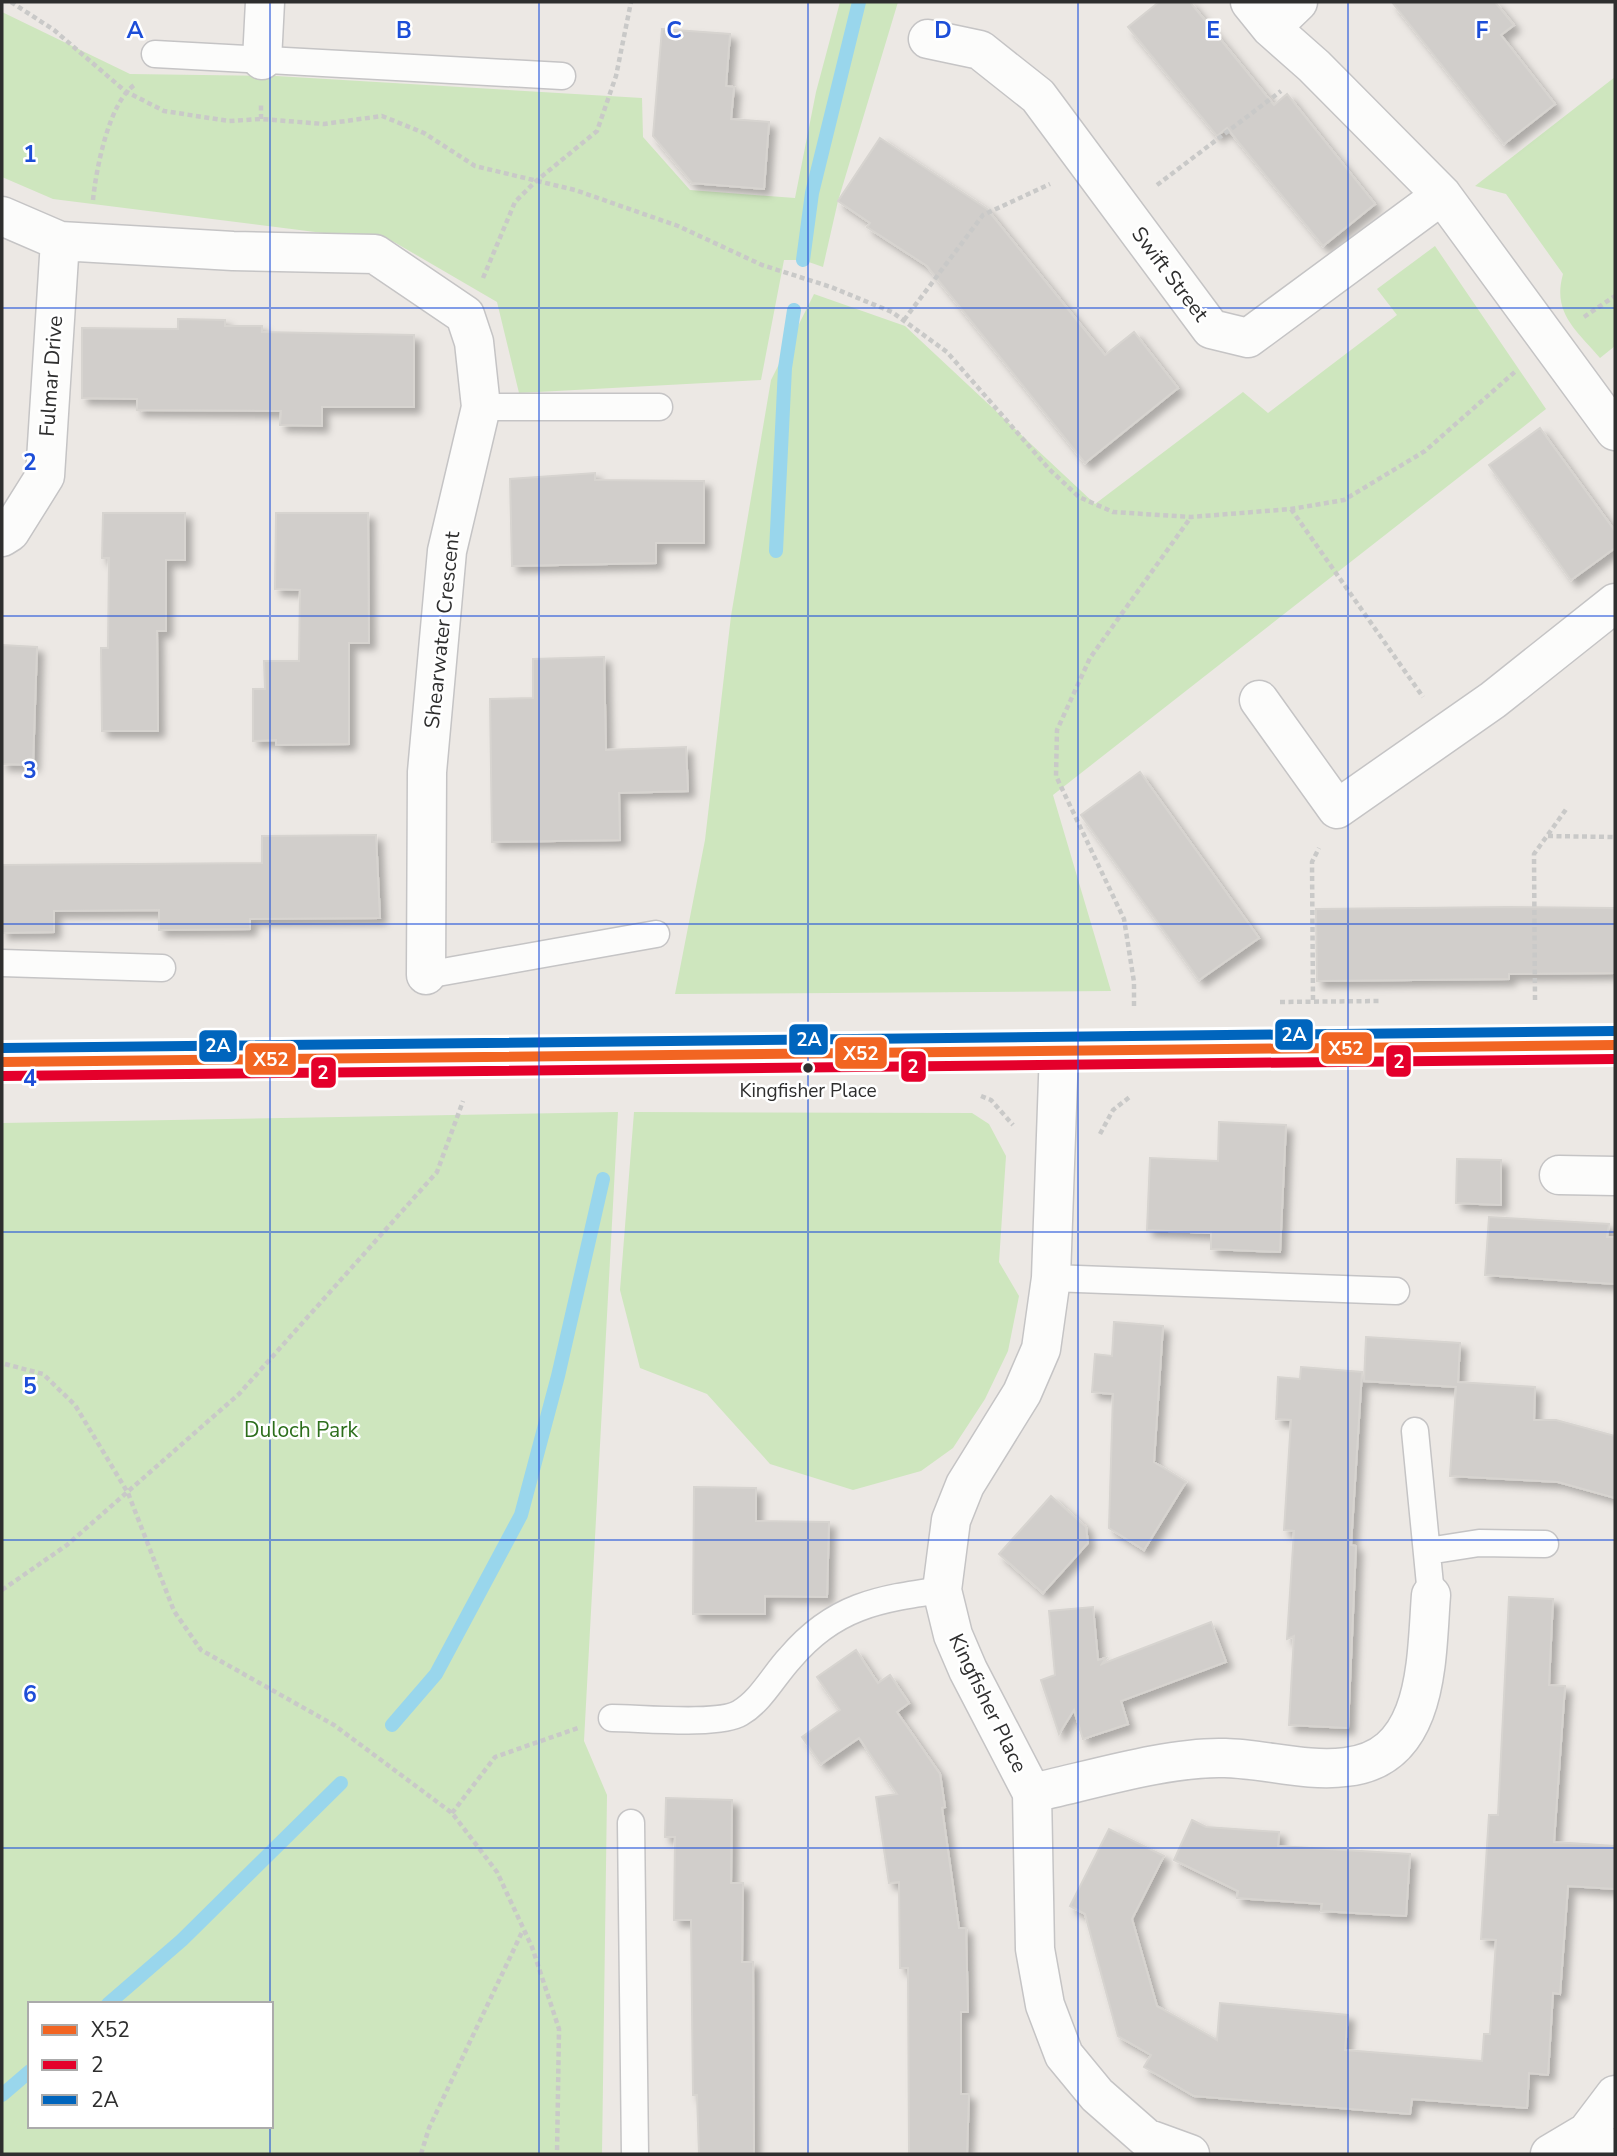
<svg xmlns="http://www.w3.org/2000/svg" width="1617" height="2156" font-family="'Nunito Sans',sans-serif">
<defs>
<filter id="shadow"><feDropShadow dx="6" dy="6" stdDeviation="3.5" flood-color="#0004"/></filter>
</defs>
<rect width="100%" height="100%" fill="#ece8e4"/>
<!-- green -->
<path fill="#cee6be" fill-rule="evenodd" d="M840 2H898L838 201 823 267 803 260H784L761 380 519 393 497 302 394 242 53 199 2 177V12L130 74 276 76 642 98 643 137 690 190 795 198 816 92Z
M1615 77V346L1600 358C1576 330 1552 313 1563 274L1506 194 1475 186Z
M1435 246 1546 409 1053 795 1111 991 675 994 705 840 731 616 771 380 814 294 905 326 1095 504 1243 392 1268 413 1397 315 1377 289Z
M618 1112 584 1741 607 1795 602 2154H2V1123ZM30 2004H271V2126H30Z
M634 1112 972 1113 989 1124 1006 1156 999 1262 1019 1296 1008 1351 985 1399 953 1448 921 1471 853 1490 770 1464 707 1394 640 1368 620 1290Z"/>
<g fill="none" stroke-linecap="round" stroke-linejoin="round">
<!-- stream -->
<path stroke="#99d6ec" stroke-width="14" d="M803 260 812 193 859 2
M776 551 785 368 794 310
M392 1725 436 1674 521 1515 558 1376 603 1179
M108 2004 182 1940 341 1783
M2 2095 30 2071"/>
</g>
<!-- building -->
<path fill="#d1cecb" stroke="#d7d4d0" stroke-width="2" filter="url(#shadow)" d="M1159 2H1190L1274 105 1287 94 1375 204 1323 246 1227 128 1217 136 1128 27Z
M1392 2H1495L1514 25 1501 35 1555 104 1504 144Z
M662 29 730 34 726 86 734 87 731 119 769 122 764 189 692 183 653 136Z
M880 138 987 209 1105 355 1134 332 1178 388 1085 463 927 266 867 227 870 223 838 201Z
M178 319 225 320V326H262V332L414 335V407H322V426L280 425 281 411 137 410V399L82 398V328L178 329Z
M1540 428 1615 531V548L1571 580 1489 465Z
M595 473V480L704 481V543H656V563L512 566 510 479Z
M103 513H185V560H166V631H157L158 731H102L101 648H108L109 558H102Z
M276 513H368L369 643H349V744L276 745V740L253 741V689H265L264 661H299L300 590 275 589Z
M2 645 37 647 33 765 2 764Z
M604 657 606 750 686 747 688 791 619 793 620 840 492 842 490 699 533 698V659Z
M1140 772 1259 938 1199 980 1081 815Z
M376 835 380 918 250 919V929L159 930V910L54 911V932L2 933V865L262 863V836Z
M1508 907 1615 908V973L1509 974V979L1317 981 1316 909Z
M1219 1122 1286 1125 1280 1252 1211 1249V1233L1147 1230 1150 1158 1218 1161Z
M1457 1159 1501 1160V1205L1456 1203Z
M1489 1217 1609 1224 1607 1237H1615V1284L1485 1275Z
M1114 1322 1163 1326 1154 1462 1186 1482 1144 1550 1109 1528 1113 1394 1092 1392 1095 1354 1112 1356Z
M1366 1337 1460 1343 1458 1382 1535 1387 1534 1420H1556L1615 1436V1498L1558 1482 1450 1476 1456 1387 1364 1381Z
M1301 1367 1362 1372 1351 1545 1356 1546 1348 1728 1289 1725 1294 1636 1287 1639 1294 1531 1284 1530 1291 1420 1276 1419 1278 1377 1300 1379Z
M694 1487 756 1488V1521L829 1522 827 1597 765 1596V1614H693Z
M1051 1496 1086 1527 1088 1543 1043 1593 999 1554Z
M1509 1597 1553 1599 1549 1685 1565 1686 1554 1842 1615 1846V1889L1568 1886 1560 1994 1553 1993 1548 2075 1529 2073 1527 2108 1412 2099 1410 2114 1194 2096 1144 2067 1151 2055 1118 2036 1085 1914 1070 1906 1109 1829 1164 1856 1132 1919 1157 2006 1217 2040 1220 2003 1348 2015 1345 2050 1482 2061 1484 2034H1490L1496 1940 1481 1939 1489 1815H1498Z
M1093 1607 1098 1660 1106 1658 1102 1664 1211 1622 1226 1662 1121 1701 1128 1724 1083 1739 1074 1710 1059 1734 1041 1680 1055 1675 1049 1611Z
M856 1650 878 1683 890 1675 909 1703 897 1712 940 1774 945 1807 942 1808 959 1928H966L968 2012H961V2094H969L967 2154H909L908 1968H900L899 1882 889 1883 876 1797 897 1794 859 1738 821 1764 802 1737 840 1710 817 1677Z
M666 1798 732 1800 731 1883H743L742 1962H753L754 2154H699L697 2095H693L691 1920H674L675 1837H665Z
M1192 1820 1206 1827 1279 1832 1278 1846 1410 1854 1406 1916 1321 1911 1322 1904 1237 1898 1238 1891 1174 1860Z"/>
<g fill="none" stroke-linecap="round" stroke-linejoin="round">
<defs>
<path id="lane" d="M155 54 562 76
M481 407H659
M2 963 162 968
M426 975 656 934
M1051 1278 1396 1291
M1415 1431 1431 1595
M1428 1551 1479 1543 1545 1544
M612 1718C640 1718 719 1726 740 1713 761 1701 774 1675 790 1658 834 1606 878 1599 942 1590
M631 1823 635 2154"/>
<path id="street" d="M1250 2 1271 28 1314 66 1442 195 1615 431
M1271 28 1298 2
M928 39 980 50 1038 96 1211 329 1248 338 1442 195
M262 60 265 2
M2 216 60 241 233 251 375 254 465 315 474 342 481 407 447 551 427 772 426 975
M2 537 10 532 45 476 60 241
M1259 700 1337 809 1493 700 1615 603
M1059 1050 1051 1278 1041 1349 1022 1393 965 1485 951 1520 942 1590 953 1635 968 1670 1032 1793 1035 1949 1045 2005 1064 2055 1097 2095 1146 2138 1190 2154
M1559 1175 1615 1176
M1032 1793C1088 1781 1169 1756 1225 1758 1265 1759 1306 1772 1346 1767 1430 1758 1426 1659 1431 1595
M1587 2132 1614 2154
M1550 2154 1587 2132 1615 2095"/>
<path id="secondary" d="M2 1062 1615 1045"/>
</defs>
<!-- lane casing -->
<use href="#lane" stroke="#c5c4c5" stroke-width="29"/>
<!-- street casing -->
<use href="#street" stroke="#c5c4c5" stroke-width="41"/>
<!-- secondary casing -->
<use href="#secondary" stroke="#c5c4c5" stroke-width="41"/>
<!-- path -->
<path stroke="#c9c9c8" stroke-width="4.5" stroke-dasharray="5 3.5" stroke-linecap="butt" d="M11 2 54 30 125 91 164 111 229 121 261 119 324 124 382 116 424 133 475 166 575 190 678 226 762 265 831 287 892 312 947 352 1049 469 1079 497 1113 512 1191 517 1291 509 1344 500 1425 451 1517 370
M261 119V102
M1157 185 1281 91
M93 200C96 170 109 100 136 84
M483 278 515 202 535 182 597 131 616 76 631 2
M1584 317 1615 296
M904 320 983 215 1050 184
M1291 509 1423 697
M1548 836 1615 837
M1313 1000 1312 862 1319 848
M1535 1000 1534 854 1567 808
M1280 1002 1379 1001
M1134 1006V982L1124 919 1056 776 1057 730 1090 658 1191 517
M981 1096 991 1100 1013 1125
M1100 1134 1113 1110 1131 1096
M5 1364 43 1374 75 1405 128 1493 174 1611 201 1650 334 1725 452 1813 497 1872 532 1947 559 2029 557 2154
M2 1590 67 1545 239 1394 437 1172 463 1101
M452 1813 495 1757 578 1728
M421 2154 429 2128 523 1930"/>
<!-- lane -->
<use href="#lane" stroke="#fcfcfb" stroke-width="26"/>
<!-- street -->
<use href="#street" stroke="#fcfcfb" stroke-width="38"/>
<!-- secondary -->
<use href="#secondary" stroke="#fcfcfb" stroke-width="38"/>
<defs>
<path id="bus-1" d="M2 1062 1615 1045"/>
<path id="bus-2" d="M2 1076 1615 1059"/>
<path id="bus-3" d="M2 1048 1615 1031"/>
</defs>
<!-- bus-1 casing -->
<use href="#bus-1" stroke="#fff" stroke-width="16"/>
<!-- bus-2 casing -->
<use href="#bus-2" stroke="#fff" stroke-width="16"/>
<!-- bus-3 casing -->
<use href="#bus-3" stroke="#fff" stroke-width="16"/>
<!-- bus-1 -->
<use href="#bus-1" stroke="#f26522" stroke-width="10"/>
<!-- bus-2 -->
<use href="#bus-2" stroke="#e4002b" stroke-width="10"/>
<!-- bus-3 -->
<use href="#bus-3" stroke="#0065bd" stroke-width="10"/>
</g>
<!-- grid -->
<path fill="none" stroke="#1d4ed8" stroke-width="2" stroke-opacity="0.55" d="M270 2V2004M539 2V2154M808 2V2154M1078 2V2154M1348 2V2154M2 308H1615M2 616H1615M2 924H1615M2 1232H1615M2 1540H1615M2 1848H1615M270 2126V2154"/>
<!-- markers -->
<circle fill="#2e2e2e" stroke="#fff" stroke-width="2.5" cx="808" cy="1068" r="6"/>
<g text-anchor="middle" stroke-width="5" stroke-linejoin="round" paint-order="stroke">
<!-- bus labels -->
<g font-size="19" fill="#2e2e2e" stroke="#fff">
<text x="808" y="1097">Kingfisher Place</text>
</g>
<!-- street labels -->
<g font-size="21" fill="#2e2e2e" stroke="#fff">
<text transform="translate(1170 274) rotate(53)" y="7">Swift Street</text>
<text transform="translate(51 376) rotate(-86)" y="7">Fulmar Drive</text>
<text transform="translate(442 630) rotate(-84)" y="7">Shearwater Crescent</text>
<text transform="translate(988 1703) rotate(64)" y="7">Kingfisher Place</text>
</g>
<!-- park labels -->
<g font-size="21" fill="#2c6e1b" stroke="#fff">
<text x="301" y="1437">Duloch Park</text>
</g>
</g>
<g font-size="23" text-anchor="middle" font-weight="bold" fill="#1d4ed8" stroke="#fff" stroke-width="5" stroke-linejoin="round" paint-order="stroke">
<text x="135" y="38">A</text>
<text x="404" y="38">B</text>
<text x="674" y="38">C</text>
<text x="943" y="38">D</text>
<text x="1213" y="38">E</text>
<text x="1482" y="38">F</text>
<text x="30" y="162">1</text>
<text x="30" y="470">2</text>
<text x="30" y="778">3</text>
<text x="30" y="1086">4</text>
<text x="30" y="1394">5</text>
<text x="30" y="1702">6</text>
</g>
<g stroke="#fff" stroke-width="2.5">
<rect x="1274" y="1018" width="40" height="33" rx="7" fill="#0065bd"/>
<rect x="788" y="1023" width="41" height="33" rx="7" fill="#0065bd"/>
<rect x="198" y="1029" width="40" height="34" rx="7" fill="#0065bd"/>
<rect x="1320" y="1031" width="53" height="34" rx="7" fill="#f26522"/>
<rect x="834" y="1036" width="54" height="34" rx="7" fill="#f26522"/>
<rect x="244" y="1042" width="53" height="34" rx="7" fill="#f26522"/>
<rect x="1385" y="1044" width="27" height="34" rx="7" fill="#e4002b"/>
<rect x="900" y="1050" width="27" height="33" rx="7" fill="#e4002b"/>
<rect x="310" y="1056" width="27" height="33" rx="7" fill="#e4002b"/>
</g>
<g font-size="19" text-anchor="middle" font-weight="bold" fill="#fff">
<text x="1294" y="1041">2A</text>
<text x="809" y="1046">2A</text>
<text x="218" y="1052">2A</text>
<text x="1346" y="1055">X52</text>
<text x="861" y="1060">X52</text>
<text x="271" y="1066">X52</text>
<text x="1399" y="1068">2</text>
<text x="913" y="1073">2</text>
<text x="323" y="1079">2</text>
</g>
<!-- border -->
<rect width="1617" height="2156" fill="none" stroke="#2e2e2e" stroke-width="7"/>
<!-- legend -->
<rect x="28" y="2002" width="245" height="126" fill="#ffffff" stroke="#ababab" stroke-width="2"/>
<rect x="42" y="2025" width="35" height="10" fill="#f26522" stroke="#ababab" stroke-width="2"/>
<text x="91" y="2037" font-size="21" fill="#2e2e2e">X52</text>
<rect x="42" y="2060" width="35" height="10" fill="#e4002b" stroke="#ababab" stroke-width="2"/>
<text x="91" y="2072" font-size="21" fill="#2e2e2e">2</text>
<rect x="42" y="2095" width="35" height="10" fill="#0065bd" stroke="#ababab" stroke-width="2"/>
<text x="91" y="2107" font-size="21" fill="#2e2e2e">2A</text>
</svg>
